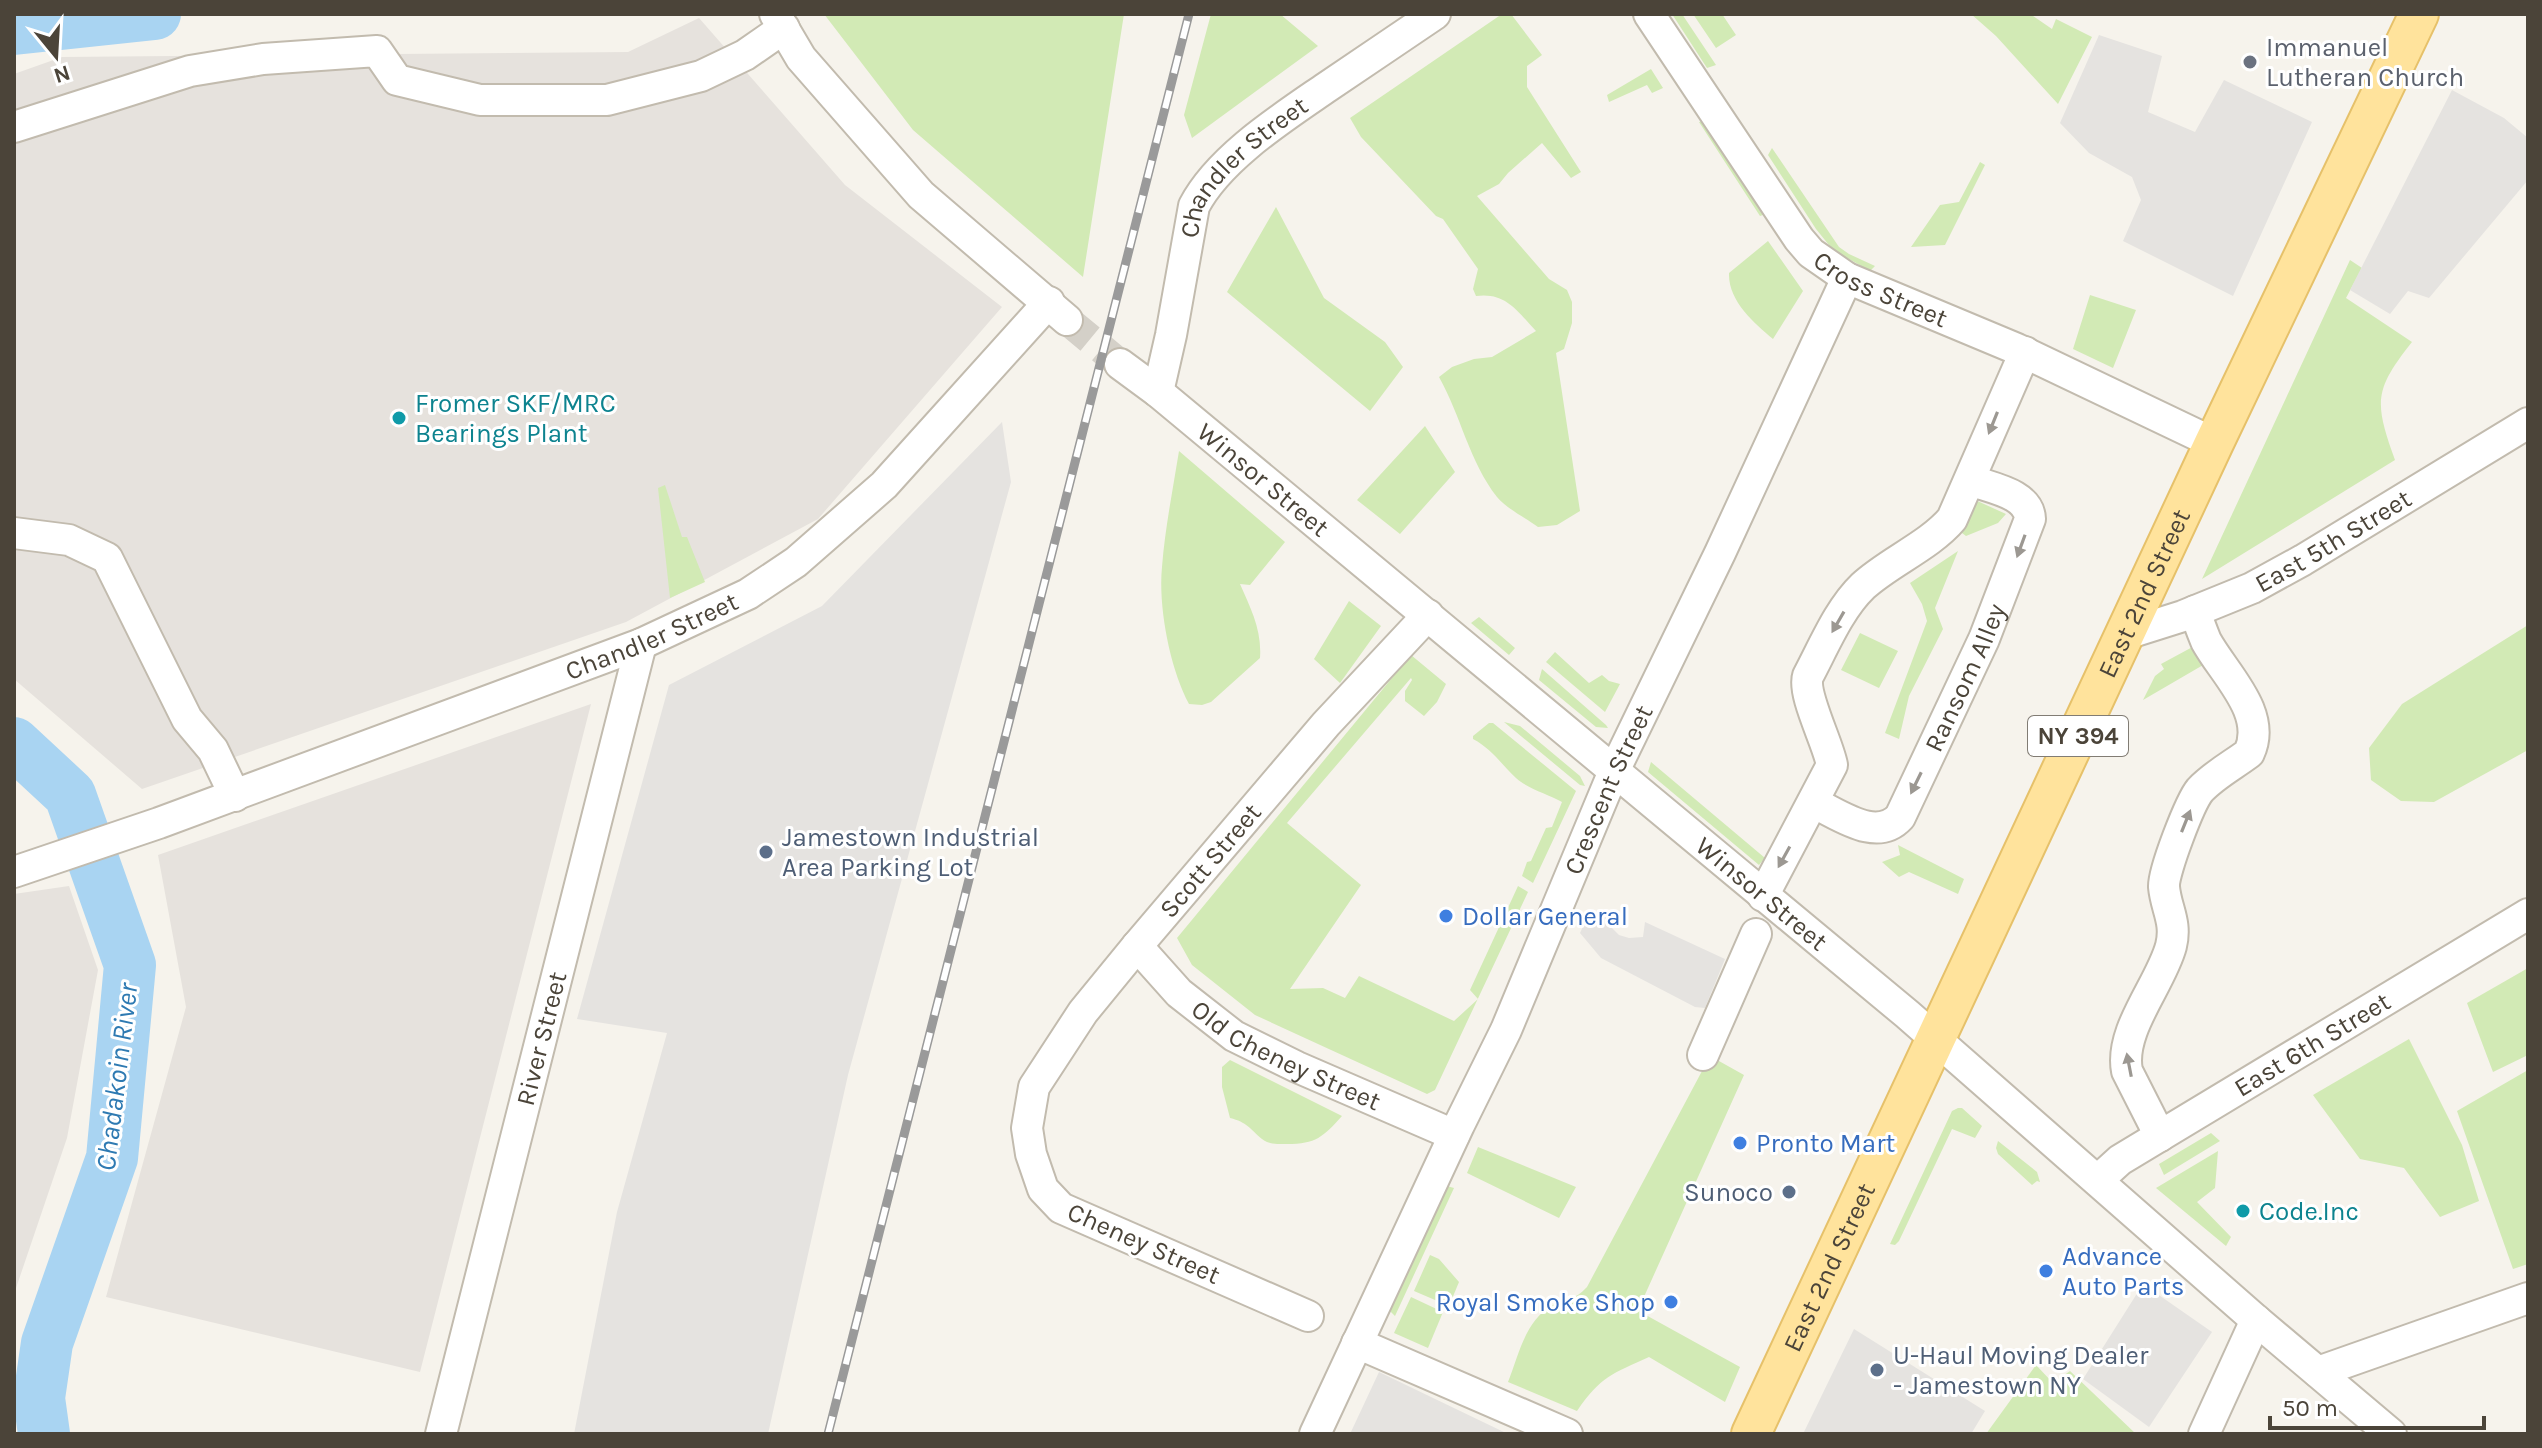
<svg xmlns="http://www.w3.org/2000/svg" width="2542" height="1448" font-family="Karla,sans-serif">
<rect width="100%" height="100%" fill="#f6f3ec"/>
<!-- industrial -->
<path fill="#e6e2dd" d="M699 18 845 185 1002 307 818 519 626 622 142 789 14 679V74L62 57 628 52Z
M591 704 420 1372 106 1297 186 1007 158 855Z
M69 886 98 970 67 1138 14 1294V894Z"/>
<!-- green -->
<path fill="#d2eab5" d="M824 14H1124L1083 277 913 130Z
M1211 14H1280L1318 46 1192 138 1184 115Z
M1502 14H1511L1542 55 1527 66V87L1581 172 1571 178 1542 143 1508 173 1499 184 1477 196 1549 279 1567 290 1572 302V323L1564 349 1556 353 1580 511 1557 525 1538 527C1526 518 1507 509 1497 497 1469 461 1461 416 1439 377L1452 367 1474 359 1492 357 1536 331C1517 311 1506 292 1476 296L1473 289 1478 269 1443 219 1436 216 1361 137 1350 118Z
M1672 14H1682L1716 65 1707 68Z
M1693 14H1722L1736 35 1716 48Z
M1971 14H2030L2052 29 2056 19 2092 37 2058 104 1996 36Z
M1651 69 1663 88 1652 93 1647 85 1609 102 1607 95Z
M1706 121 1766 214 1760 216 1699 122Z
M1772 148 1839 247 1849 254 1875 266 1870 271 1849 259 1837 255 1816 229 1768 155Z
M1980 162 1985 165 1945 245 1911 247 1940 205 1959 202Z
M1276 207 1324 298 1385 342 1403 367 1370 411 1227 292Z
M1768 241 1803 291 1773 339C1754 323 1728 301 1729 273Z
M2350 260 2362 268 2346 298 2412 342C2374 390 2374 402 2395 460L2202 579Z
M2090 295 2136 310 2113 368 2073 349Z
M1425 426 1455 472 1400 534 1357 500Z
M1179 451 1285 542 1250 585 1240 584C1251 609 1262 630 1260 658L1211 702 1202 705 1189 704C1170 669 1158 607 1162 567 1165 528 1173 489 1179 451Z
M665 485 682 537H687L705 582 670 598 658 488Z
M1973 499 2006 514 1998 523 1966 536 1958 530Z
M1958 551 1935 608 1943 629 1909 696 1899 739 1885 733 1927 621 1922 604 1910 583Z
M1349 601 1381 626 1340 683 1314 659Z
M1479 617 1515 648 1509 655 1471 623Z
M2528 625V750L2434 802 2401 801 2371 780 2369 748 2402 704Z
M1860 633 1898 651 1879 688 1841 670Z
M2198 644 2210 661 2143 700 2155 676 2164 669 2161 664Z
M1555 652 1589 683 1602 675 1609 681 1620 684 1605 712 1546 662Z
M1411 655 1446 684 1437 702 1424 716 1405 701V691L1412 680 1411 678 1287 823 1361 885 1290 989 1323 988 1345 998 1359 976 1454 1021 1478 999 1470 990 1518 886 1528 892 1435 1090 1427 1094 1255 1015 1192 965 1177 938Z
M1542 669 1606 725 1608 728 1596 727 1539 680Z
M1504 722 1520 726 1580 776 1585 786 1580 785Z
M1489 723H1493L1576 791 1533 883 1522 876 1527 862 1531 861 1546 828 1552 827 1562 802C1548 794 1528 789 1516 778 1501 764 1492 749 1473 739V736Z
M1651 762 1765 858 1759 865 1648 772Z
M1898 845 1964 879 1958 894 1909 872 1899 877 1882 862 1900 855Z
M2528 968V1055L2493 1072 2467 1003Z
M2409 1039 2462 1145 2479 1201 2440 1217 2404 1168 2360 1159 2313 1095Z
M1710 1056 1744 1075 1643 1299 1644 1314 1740 1367 1725 1402 1649 1357C1612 1374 1601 1376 1577 1411L1508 1382C1519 1355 1525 1320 1553 1305 1568 1296 1573 1302 1587 1287Z
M1230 1060 1342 1116C1323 1137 1316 1144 1287 1144 1277 1144 1270 1145 1262 1139 1250 1129 1247 1122 1230 1118L1222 1087V1067Z
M2528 1070V1264L2513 1269 2457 1111Z
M1958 1108H1962L1982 1126 1975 1138 1952 1129 1899 1241 1895 1245 1890 1244 1952 1111Z
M2211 1133 2220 1141 2164 1175 2159 1164Z
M1998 1141 2037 1172 2040 1182 2037 1181 2032 1185 1998 1154 1996 1148Z
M1478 1147 1576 1187 1559 1218 1467 1173Z
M2218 1151 2215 1188 2197 1202 2231 1237 2226 1246 2156 1188Z
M1447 1186 1454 1188 1395 1316 1390 1311Z
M1430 1255 1439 1259 1459 1282 1449 1306 1414 1291Z
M1411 1297 1443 1312 1428 1348 1394 1333Z
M2036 1365 2053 1383 2070 1371 2136 1434H1986Z"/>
<!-- parking -->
<path fill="#e5e3e0" d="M2099 35 2162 56 2148 112 2195 132 2224 80 2312 122 2233 296 2123 241 2141 200 2132 177 2089 153 2060 123Z
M2452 90 2504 118 2528 138V180L2429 298 2408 291 2390 314 2350 290Z
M1002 422 1011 482 848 1075 768 1434H574L617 1212 667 1033 577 1019 669 685 822 606Z
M1591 909 1609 918 1608 924 1619 935 1629 938 1643 937 1645 922 1725 959 1705 1008 1695 1007 1601 958 1580 933Z
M2143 1284 2212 1332 2149 1427 2083 1379Z
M1854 1329 1985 1411 1971 1434H1803Z
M1379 1372 1508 1434H1350Z"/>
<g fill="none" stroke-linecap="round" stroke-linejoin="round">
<!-- river -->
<path stroke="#a9d4f2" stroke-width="52" d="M14 29 155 14
M14 743 70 795 130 965 112 1158 47 1343 39 1398 44 1434"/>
<!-- minor-tunnel -->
<path stroke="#d4d0c8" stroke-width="30" stroke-dasharray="30 15" stroke-linecap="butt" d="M1067 320 1120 364"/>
<defs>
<g id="minor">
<path d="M775 14 801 58 921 195 1067 320"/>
<path id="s1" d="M1649 14 1799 239 1811 253 1847 278 2017 349 2214 443"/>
<path d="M14 127 190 71 263 59 377 51 397 80 480 100H607L701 76 745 55 784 28"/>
<path id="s2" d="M1120 364 1158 392 1907 1014 2256 1320 2391 1434"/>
<path id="s3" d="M1158 392 1171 335 1194 206C1219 158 1282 118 1327 87 1363 63 1399 38 1435 14"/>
<path d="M14 533 69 540 107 558 187 719 213 750 235 796"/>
<path id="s4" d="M2126 634 2183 616 2252 588 2303 560 2528 423"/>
<path id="s5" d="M1814 803C1839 814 1876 843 1900 817L1984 639 2030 519C2029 493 1990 488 1970 480"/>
<path id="s6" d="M14 872 159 823 641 644 748 594 796 562 884 485 1049 302"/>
<path d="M1763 896 1832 765C1828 743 1802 694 1808 676 1824 646 1839 609 1863 586 1889 562 1929 546 1952 519L2025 352"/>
<path id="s7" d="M1137 946 1179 993 1234 1036 1297 1067 1454 1135"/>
<path d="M1703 1055 1756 934"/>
<path d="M2160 1136 2127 1071C2119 1030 2161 984 2171 946 2177 922 2166 909 2164 887 2163 872 2190 802 2200 790 2214 775 2233 765 2249 753 2268 713 2224 674 2206 641 2202 631 2198 621 2195 611"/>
<path id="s8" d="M2098 1180 2120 1160 2528 914"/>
<path id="s9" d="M1308 1316 1061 1208 1043 1189 1031 1154 1027 1128 1034 1087 1083 1012 1137 946 1326 724 1428 615"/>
<path d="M1357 1343 1567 1434"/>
<path d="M2318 1372 2528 1298"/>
<path id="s10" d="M441 1434 641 644"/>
<path id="s11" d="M1315 1434 1459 1125 1506 1030 1614 771 1720 553 1847 278"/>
<path d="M2204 1434 2256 1320"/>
</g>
<g id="major">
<path id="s12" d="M1751 1434 2214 443 2419 14"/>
</g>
</defs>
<!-- minor casing -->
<use href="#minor" stroke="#c2bbae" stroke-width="34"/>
<!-- major casing -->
<use href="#major" stroke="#e6c16a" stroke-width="42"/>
<!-- minor -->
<use href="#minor" stroke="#fff" stroke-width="30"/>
<!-- major -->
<use href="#major" stroke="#ffe39c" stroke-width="38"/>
<defs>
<path id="rail" d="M828 1434 1189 14"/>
</defs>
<!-- rail casing -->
<use href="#rail" stroke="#9a9a9a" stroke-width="9"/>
<!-- rail -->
<use href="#rail" stroke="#fff" stroke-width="6" stroke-dasharray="18" stroke-linecap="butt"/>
</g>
<!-- one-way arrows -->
<defs><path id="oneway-solid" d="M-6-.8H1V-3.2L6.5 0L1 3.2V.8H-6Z" transform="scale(2)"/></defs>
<g fill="#9c9892">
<use href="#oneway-solid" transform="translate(1993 423) rotate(112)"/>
<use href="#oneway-solid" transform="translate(2021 546) rotate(110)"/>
<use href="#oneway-solid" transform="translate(1838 622) rotate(120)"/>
<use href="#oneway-solid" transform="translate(1916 783) rotate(116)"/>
<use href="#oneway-solid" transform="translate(2186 821) rotate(-68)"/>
<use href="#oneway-solid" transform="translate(1784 857) rotate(119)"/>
<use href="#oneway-solid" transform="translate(2129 1065) rotate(-101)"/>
</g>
<!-- markers -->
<circle fill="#6b7280" stroke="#fff" stroke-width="3" cx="2250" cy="62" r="8"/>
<g fill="#0f9aa8" stroke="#fff" stroke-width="3">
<circle cx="399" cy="418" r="8"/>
<circle cx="2243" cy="1211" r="8"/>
</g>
<g fill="#5c6f8a" stroke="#fff" stroke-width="3">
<circle cx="766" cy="852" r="8"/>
<circle cx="1789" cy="1192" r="8"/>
<circle cx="1877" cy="1370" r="8"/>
</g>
<g fill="#3f7fe0" stroke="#fff" stroke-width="3">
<circle cx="1446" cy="916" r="8"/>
<circle cx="1740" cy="1143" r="8"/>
<circle cx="2046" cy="1271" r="8"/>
<circle cx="1671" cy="1302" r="8"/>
</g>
<g text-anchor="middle" stroke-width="6" stroke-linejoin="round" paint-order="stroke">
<!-- shield labels -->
<rect fill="#fff" stroke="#817c74" stroke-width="2" x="2028" y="716" width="100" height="40" rx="6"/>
<g font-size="24" font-weight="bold" fill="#4b4439">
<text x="2078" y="744">NY 394</text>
</g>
<!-- worship labels -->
<g font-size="26" fill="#5b616d" stroke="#fff" text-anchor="start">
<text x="2266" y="56">Immanuel<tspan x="2266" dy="30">Lutheran Church</tspan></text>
</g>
<!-- street labels -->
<g font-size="26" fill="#4b4439" stroke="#fff">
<text dy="9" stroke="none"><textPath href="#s3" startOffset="250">Chandler Street</textPath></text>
<text dy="9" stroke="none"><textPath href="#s1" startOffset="368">Cross Street</textPath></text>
<text dy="9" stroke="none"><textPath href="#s2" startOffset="184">Winsor Street</textPath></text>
<text dy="9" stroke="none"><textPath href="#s4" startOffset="228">East 5th Street</textPath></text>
<text dy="9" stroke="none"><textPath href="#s12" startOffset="928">East 2nd Street</textPath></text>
<text dy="9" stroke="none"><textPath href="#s6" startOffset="680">Chandler Street</textPath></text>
<text dy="9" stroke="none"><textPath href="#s5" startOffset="248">Ransom Alley</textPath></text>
<text dy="9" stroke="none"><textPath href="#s11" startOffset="708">Crescent Street</textPath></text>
<text dy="9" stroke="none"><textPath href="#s9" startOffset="688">Scott Street</textPath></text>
<text dy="9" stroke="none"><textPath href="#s2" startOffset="832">Winsor Street</textPath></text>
<text dy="9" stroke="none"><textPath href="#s10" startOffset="408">River Street</textPath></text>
<text dy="9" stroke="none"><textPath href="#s8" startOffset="254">East 6th Street</textPath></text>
<text dy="9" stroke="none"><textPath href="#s7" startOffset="188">Old Cheney Street</textPath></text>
<text transform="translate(1144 1243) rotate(24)" y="9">Cheney Street</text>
<text dy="9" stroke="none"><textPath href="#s12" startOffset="184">East 2nd Street</textPath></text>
</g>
<!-- culture labels -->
<g font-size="26" fill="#0d838f" stroke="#fff" text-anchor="start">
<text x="415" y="412">Fromer SKF/MRC<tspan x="415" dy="30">Bearings Plant</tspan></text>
<text x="2259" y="1220">Code.Inc</text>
</g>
<!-- service labels -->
<g font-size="26" fill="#4e5e75" stroke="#fff" text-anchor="start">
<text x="782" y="846">Jamestown Industrial<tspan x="782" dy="30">Area Parking Lot</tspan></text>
<text x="1773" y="1201" text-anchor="end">Sunoco</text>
<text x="1893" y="1364">U-Haul Moving Dealer<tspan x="1893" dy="30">- Jamestown NY</tspan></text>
</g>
<!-- shop labels -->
<g font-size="26" fill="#366cbe" stroke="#fff" text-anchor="start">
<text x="1462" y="925">Dollar General</text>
<text x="1756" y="1152">Pronto Mart</text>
<text x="2062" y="1265">Advance<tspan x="2062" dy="30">Auto Parts</tspan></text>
<text x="1655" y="1311" text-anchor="end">Royal Smoke Shop</text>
</g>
<!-- water labels -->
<g font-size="28" font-style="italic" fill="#2e7ab2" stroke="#fff">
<text transform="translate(116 1077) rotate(-83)" y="10">Chadakoin River</text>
</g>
</g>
<!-- border -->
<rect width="2542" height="1448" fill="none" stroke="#4b4439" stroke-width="32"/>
<!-- north arrow -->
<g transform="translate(56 56) rotate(162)" stroke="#ffffff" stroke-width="6" paint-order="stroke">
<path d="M0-6L14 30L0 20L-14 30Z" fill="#4b4439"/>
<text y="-12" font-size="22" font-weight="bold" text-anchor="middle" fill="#4b4439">N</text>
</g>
<!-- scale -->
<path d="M2270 1416v12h214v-12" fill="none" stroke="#4b4439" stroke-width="4"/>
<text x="2282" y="1416" font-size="24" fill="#4b4439" stroke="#ffffff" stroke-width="6" paint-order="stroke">50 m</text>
</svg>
